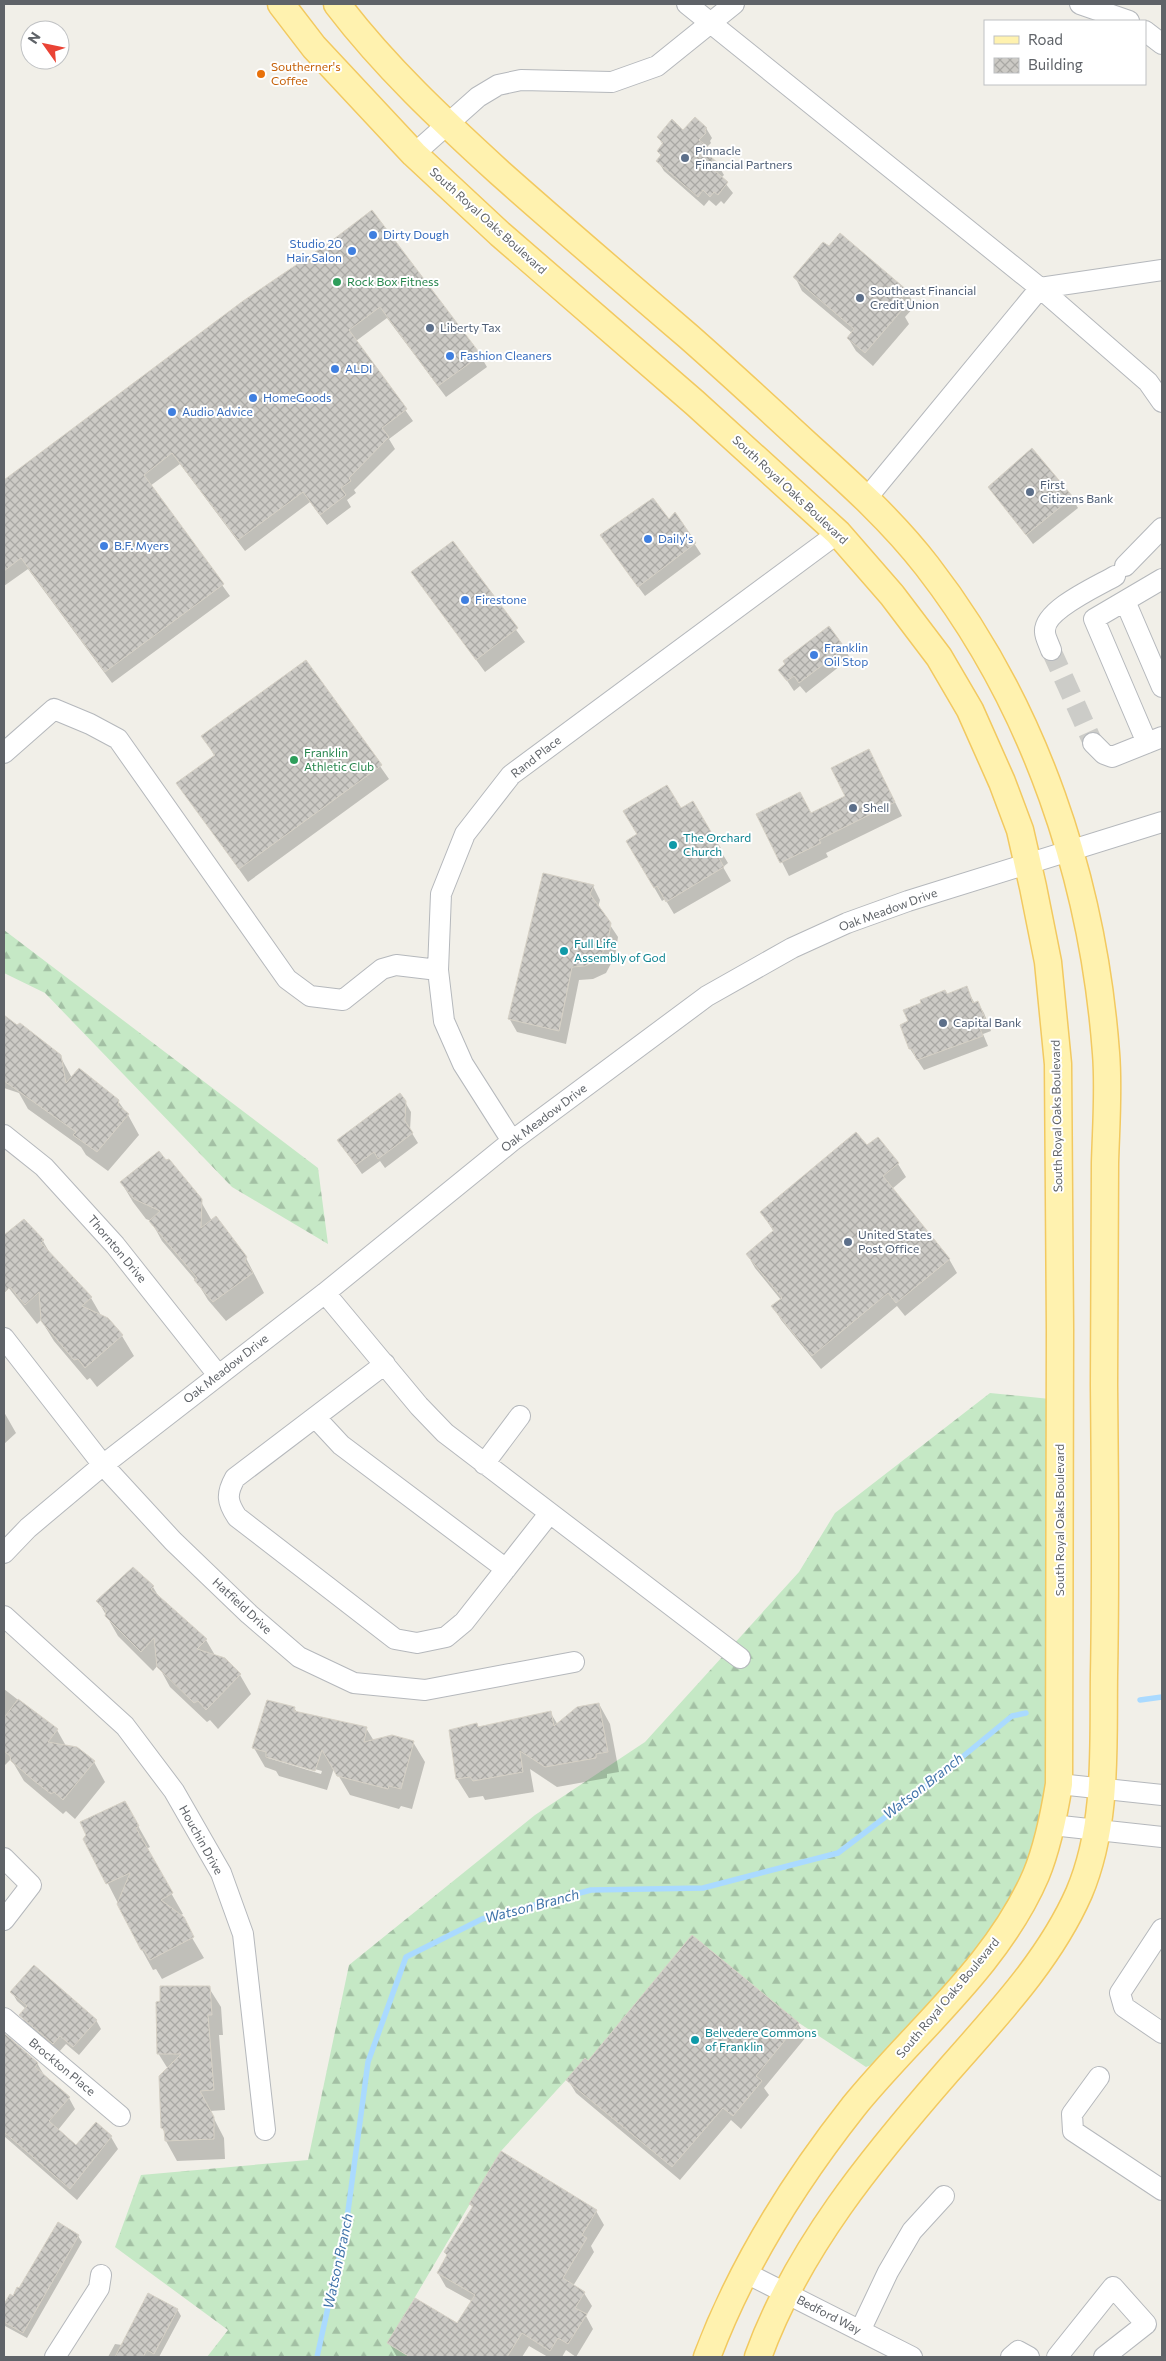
<svg xmlns="http://www.w3.org/2000/svg" width="1166" height="2361" font-family="Commissioner,sans-serif">
<defs>
<pattern id="forest-firs" width="22" height="20" patternUnits="userSpaceOnUse" patternTransform="scale(1.25)"><rect width="22" height="20" fill="#c5e8c5"/><path d="M5 1l3.5 6h-7zM16 11l3.5 6h-7z" fill="#a3c0a4"/></pattern>
<pattern id="building-cross-hatch" width="8" height="8" patternUnits="userSpaceOnUse" patternTransform="scale(1.25)"><rect width="8" height="8" fill="#cccac5"/><path d="M0 0l8 8M0 8l8-8" fill="none" stroke="#a9a8a4"/></pattern>
</defs>
<rect width="100%" height="100%" fill="#f1efe8"/>
<!-- forest -->
<path fill="url(#forest-firs)" d="M4 930 318 1168 328 1244 232 1187 45 993 4 973Z
M990 1393 1060 1400 1059 1784 1036 1875 900 2055 866 2067 799 2023 692 1935 588 2061 566 2080 501 2151 388 2343 410 2357H207L228 2330 115 2247 141 2175 308 2160 349 1965 535 1815 645 1742 799 1572 835 1513Z"/>
<!-- shadow -->
<path fill="#0003" fill-rule="evenodd" d="M706 128 712 138 710 141 711 143 706 148 710 158 718 165 724 175 721 178 733 193 724 204 721 201 716 206 709 200 704 206 664 171 658 161 661 156 658 151 663 145 658 137Z
M331 243 480 355 487 367 446 397 387 318 356 341 413 421 389 439 395 449 354 490 356 493 347 500 351 507 327 525 310 502 245 551 180 464 150 486 230 596 112 683 28 569 4 586V481L243 302Z
M795 277 907 292 915 306 905 317 909 324 873 366 856 351 848 338 852 333 802 291Z
M1032 450 1072 498 1078 508 1033 544 990 487Z
M675 514 701 554 645 596 601 536 669 521Z
M452 543 525 642 485 672 413 573Z
M844 648 850 658 806 693 800 686 794 691 780 670Z
M306 661 389 779 248 882 178 783 215 757 203 736Z
M876 764 902 816 826 853 828 857 789 876 758 815H811L846 797Z
M692 803 728 863 723 867 731 881 674 914 665 899 662 901 628 842Z
M593 886 600 900 598 907 618 937 615 956 606 973 593 979 579 980 566 1044 517 1032 509 1018Z
M966 987 975 1004 978 1003 984 1013 991 1031 983 1034 988 1046 924 1070 910 1049 909 1022 947 995Z
M8 1020 60 1056 72 1078 118 1101 128 1115 139 1135 108 1171 86 1155 81 1147 28 1109 19 1093 4 1088V1025Z
M405 1102 411 1112 410 1130 418 1143 385 1168 380 1161 362 1174 345 1150Z
M878 1138 898 1164 906 1177 892 1189 949 1259 957 1273 905 1316 897 1306 821 1369 781 1320 773 1306 781 1300 755 1268 747 1254 774 1232 761 1212 867 1147Z
M121 1182 200 1200 212 1221 246 1258 264 1293 226 1321 208 1300 197 1282 162 1241 151 1221 146 1219 133 1202Z
M24 1220 43 1241 51 1255 91 1298 102 1317 108 1319 122 1336 134 1356 97 1387 90 1378 87 1380 54 1341 41 1320 37 1324 4 1282V1237Z
M4 1412 16 1433 4 1444Z
M153 1587 159 1597 206 1640 216 1657 240 1675 251 1694 218 1729 210 1720 207 1722 170 1687 158 1665 153 1671 118 1636 98 1601Z
M4 1689 57 1730 66 1746 94 1762 105 1782 75 1819 66 1811 63 1814 24 1781 11 1759 4 1766Z
M599 1704 610 1724 619 1772 607 1774V1778L557 1787 530 1769 534 1792 485 1800 483 1796 469 1798 457 1779 479 1728 550 1712 558 1725Z
M294 1708 297 1712 366 1728 374 1741 413 1742 425 1762 412 1809 401 1806 399 1809 350 1795 334 1768 327 1790 279 1776 276 1771 265 1767 254 1748ZM268 1756 322 1771 321 1774 268 1758Z
M125 1803 150 1847 146 1849 183 1914 179 1916 204 1958 162 1979 156 1969 153 1970 142 1950 85 1839Z
M209 1988 221 2007 223 2035H219L225 2110 210 2111 224 2138 225 2159 177 2161 166 2141V2134L162 2128 168 2069 158 2053 162 2002Z
M12 1992 96 2020 101 2029 79 2055 66 2044 59 2052 26 2024 21 2015 26 2009 17 2001Z
M798 2024 806 2037 764 2088 769 2095 741 2129 731 2120 680 2180 576 2093 568 2080 588 2063Z
M4 2035 37 2063 44 2075 69 2098 75 2109 58 2130 76 2146 111 2137 118 2149 77 2200 4 2136Z
M470 2204 596 2211 604 2225 591 2246 594 2252 573 2286 584 2293 592 2306 586 2316 593 2329 576 2357 566 2350 562 2357H548L529 2346 522 2357H397L389 2343 458 2325 473 2302 446 2287 438 2273 473 2208Z
M78 2236 82 2242 27 2338 5 2326 4 2307 10 2296 13 2298Z
M177 2309 181 2316 159 2357H108L115 2344 122 2345Z"/>
<g fill="none" stroke-linecap="round" stroke-linejoin="round">
<!-- stream -->
<path stroke="#aadaff" stroke-width="5.5" d="M1140 1700 1162 1697
M317 2357 346 2226 368 2062 406 1957 482 1919 591 1890 703 1888 838 1853 938 1777 1012 1716 1026 1713"/>
</g>
<!-- building -->
<path fill="url(#building-cross-hatch)" stroke="#d6d1c6" d="M695 117 707 128 705 130 706 133 699 140 707 146 703 150 719 164 714 170 728 182 718 195 714 192 710 197 703 190 698 197 656 161 661 155 657 151 663 143 657 137 672 119 683 130Z
M372 210 481 355 438 386 380 307 349 330 407 409 382 428 389 437 349 478 351 481 341 488 346 495 320 515 303 492 238 540 172 453 144 475 224 584 105 672 21 558 4 571V480L243 301 330 242Z
M840 233 908 291 896 305 902 310 865 353 847 338 854 329 793 277 823 242 829 246Z
M1032 448 1073 497 1026 535 988 487Z
M653 498 669 519 675 512 696 543 638 587 600 535Z
M453 541 518 628 476 660 411 572Z
M829 626 845 648 799 683 794 676 787 681 778 670 785 664 783 661Z
M306 660 382 765 239 869 176 783 215 755 201 736Z
M869 749 895 802 819 840 821 843 780 863 756 814 800 792 811 813 845 796 831 768Z
M667 785 681 808 693 801 721 849 716 853 724 867 666 902 657 886 654 888 626 841 637 834 623 811Z
M543 873 594 885 590 894 611 923 608 942 599 960 585 966 572 967 559 1031 508 1019Z
M967 986 973 1003 978 1001 986 1021 978 1024 983 1036 917 1060 912 1049H909L900 1025 908 1021 903 1010 921 1003 920 1000 945 990 947 994Z
M4 1015 17 1025 20 1023 61 1055 66 1083 79 1068 119 1100 118 1105 129 1114 97 1152 73 1135 76 1132 4 1081Z
M400 1093 406 1101 405 1121 413 1133 378 1159 374 1152 356 1165 337 1140Z
M856 1132 867 1145 878 1137 899 1163 883 1176 950 1259 896 1303 888 1293 812 1356 771 1306 782 1298 746 1254 774 1230 760 1212Z
M159 1151 166 1160 169 1159 202 1199 201 1228 216 1216 247 1257 245 1261 253 1273 213 1302 194 1280 197 1278 149 1221 160 1211 134 1199 120 1182Z
M24 1219 44 1240 41 1243 92 1297 82 1306 108 1318 123 1335 85 1368 78 1359 74 1360 41 1321 39 1292 25 1305 10 1287 4 1293V1235Z
M133 1567 154 1586 151 1589 207 1639 197 1649 225 1658 241 1674 206 1710 198 1701 194 1703 157 1667 154 1638 141 1652 105 1616 106 1611 96 1601Z
M18 1699 58 1729 48 1742 77 1747 95 1761 63 1800 54 1792 51 1794 33 1780 11 1761 10 1756 4 1751V1718Z
M267 1700 295 1707 294 1711 367 1727 364 1742 392 1735 414 1741 401 1789 389 1786 388 1789 337 1776 322 1750 315 1771 266 1757V1752L252 1748Z
M599 1703 608 1752 596 1754V1758L545 1767 520 1751 523 1772 473 1781 470 1777 456 1779 449 1730 477 1723 478 1727 551 1711 554 1726 577 1707Z
M125 1801 139 1826 136 1828 173 1893 161 1900 184 1917 194 1937 150 1960 144 1950H141L117 1904 130 1873 106 1884 83 1839 86 1835 80 1822Z
M692 1935 799 2023 756 2076 762 2081 733 2116 723 2108 672 2167 566 2080 585 2058 588 2061Z
M34 1965 97 2020 73 2047 60 2036 53 2044 19 2015 27 2006 10 1992Z
M160 1986H210L212 2015H208L214 2090 200 2091 214 2117V2139L165 2141 164 2129 161 2128 159 2076 181 2054H157L156 2002 160 2001Z
M4 2033 38 2063 35 2067 70 2097 49 2121 76 2145 96 2122 112 2136 70 2189 4 2132Z
M501 2151 597 2210 582 2235 587 2238 563 2278 585 2292 575 2308 587 2314 568 2344 558 2338 550 2351 522 2333 507 2357H410L387 2343 415 2298 457 2323 475 2295 437 2273 447 2255 444 2252 473 2206 469 2204Z
M58 2222 79 2235 23 2333 4 2322V2304L10 2294 13 2296 17 2287 19 2288Z
M148 2293 178 2309 154 2354 147 2350 143 2357H115Z"/>
<g fill="none" stroke-linecap="round" stroke-linejoin="round">
<!-- minor-tunnel -->
<path stroke="#ccccc8" stroke-width="20" stroke-dasharray="20 10" stroke-linecap="butt" d="M1051 650 1093 743"/>
<defs>
<path id="minor" d="M687 4 1040 288 1148 382 1162 402
M1080 4 1129 21
M1145 31 1162 44
M414 154 478 97 498 85 521 80 612 82 657 66 734 4
M866 499 1040 288 1162 270
M1125 566 1162 528
M1125 601 1162 687
M1051 650C1049 644 1045 637 1045 632 1043 610 1098 586 1115 576
M1093 743 1104 754 1112 757 1162 737
M1147 743 1094 619 1162 579
M4 753 54 709 90 724 118 739 287 979 310 996 343 1000 382 969 396 965 438 970
M4 1135 44 1167 115 1245 218 1375
M512 1141 463 1064 444 1021 438 970 441 894 465 834 511 775 838 533
M325 1293 419 1406 445 1433 740 1658
M4 1338 103 1465 173 1541 249 1614 299 1657 354 1683 425 1690 574 1662
M385 1364 235 1478C226 1494 227 1502 237 1517L395 1639 417 1643 446 1637 464 1622 549 1514
M315 1417 341 1445 506 1569
M484 1464 520 1416
M4 1553 28 1528 103 1465 325 1293 512 1141 707 996 792 948 847 923 908 901 1162 822
M4 1616 125 1726 174 1791 221 1873 243 1934 265 2130
M1059 1784 1162 1795
M1052 1825 1162 1837
M4 1858 31 1885 4 1920
M1162 1929 1120 1993 1124 2007 1162 2033
M4 2018 120 2116
M1099 2077 1072 2114 1073 2131 1162 2190
M746 2273 912 2357
M860 2331 888 2272 912 2231 944 2196
M55 2357 99 2288 101 2275
M1011 2357 1018 2351 1029 2357
M1057 2357 1113 2287 1146 2324 1104 2357"/>
<path id="major" d="M281 4 314 47 414 154 500 234 695 403 838 533 892 595 939 657 970 710 1002 782 1020 830 1033 887 1048 962 1058 1064 1060 1329 1059 1784C1054 1815 1048 1846 1036 1875 997 1966 915 2031 854 2106 794 2182 741 2267 707 2357
M337 4C385 67 442 120 500 173 562 228 625 282 688 336 730 373 770 410 811 448 852 485 893 522 927 566 1035 705 1093 879 1106 1053 1109 1089 1106 1127 1105 1163 1105 1237 1104 1311 1104 1385 1105 1481 1106 1578 1104 1675 1103 1747 1108 1825 1079 1893 1049 1961 996 2016 948 2071 873 2157 797 2249 758 2357"/>
</defs>
<!-- minor casing -->
<use href="#minor" stroke="#b5b8bc" stroke-width="22"/>
<!-- major casing -->
<use href="#major" stroke="#f2c960" stroke-width="29"/>
<!-- minor -->
<use href="#minor" stroke="#fff" stroke-width="20"/>
<!-- major -->
<use href="#major" stroke="#fff2af" stroke-width="26"/>
</g>
<!-- markers -->
<circle fill="#e8710a" stroke="#fff" stroke-width="2" cx="261" cy="74" r="5"/>
<g fill="#5c6f8a" stroke="#fff" stroke-width="2">
<circle cx="685" cy="158" r="5"/>
<circle cx="860" cy="298" r="5"/>
<circle cx="430" cy="328" r="5"/>
<circle cx="1030" cy="492" r="5"/>
<circle cx="853" cy="808" r="5"/>
<circle cx="943" cy="1023" r="5"/>
<circle cx="848" cy="1242" r="5"/>
</g>
<g fill="#3f7fe0" stroke="#fff" stroke-width="2">
<circle cx="373" cy="235" r="5"/>
<circle cx="352" cy="251" r="5"/>
<circle cx="450" cy="356" r="5"/>
<circle cx="335" cy="369" r="5"/>
<circle cx="253" cy="398" r="5"/>
<circle cx="172" cy="412" r="5"/>
<circle cx="648" cy="539" r="5"/>
<circle cx="104" cy="546" r="5"/>
<circle cx="465" cy="600" r="5"/>
<circle cx="814" cy="655" r="5"/>
</g>
<g fill="#2e9e5b" stroke="#fff" stroke-width="2">
<circle cx="337" cy="282" r="5"/>
<circle cx="294" cy="760" r="5"/>
</g>
<g fill="#0f9aa8" stroke="#fff" stroke-width="2">
<circle cx="673" cy="845" r="5"/>
<circle cx="564" cy="951" r="5"/>
<circle cx="695" cy="2040" r="5"/>
</g>
<g text-anchor="middle" stroke-width="4" stroke-linejoin="round" paint-order="stroke">
<!-- food labels -->
<g font-size="12" fill="#c56008" stroke="#fff" text-anchor="start">
<text x="271" y="71">Southerner's<tspan x="271" dy="14">Coffee</tspan></text>
</g>
<!-- service labels -->
<g font-size="12" fill="#4e5e75" stroke="#fff" text-anchor="start">
<text x="695" y="155">Pinnacle<tspan x="695" dy="14">Financial Partners</tspan></text>
<text x="870" y="295">Southeast Financial<tspan x="870" dy="14">Credit Union</tspan></text>
<text x="440" y="332">Liberty Tax</text>
<text x="1040" y="489">First<tspan x="1040" dy="14">Citizens Bank</tspan></text>
<text x="863" y="812">Shell</text>
<text x="953" y="1027">Capital Bank</text>
<text x="858" y="1239">United States<tspan x="858" dy="14">Post Office</tspan></text>
</g>
<!-- street labels -->
<g font-size="12" fill="#5f6368" stroke="#fff">
<text transform="translate(488 221) rotate(42)" y="4">South Royal Oaks Boulevard</text>
<text transform="translate(790 490) rotate(43)" y="4">South Royal Oaks Boulevard</text>
<text transform="translate(536 757) rotate(-38)" y="4">Rand Place</text>
<text transform="translate(888 910) rotate(-20)" y="4">Oak Meadow Drive</text>
<text transform="translate(1057 1116) rotate(-91)" y="4">South Royal Oaks Boulevard</text>
<text transform="translate(544 1118) rotate(-37)" y="4">Oak Meadow Drive</text>
<text transform="translate(117 1249) rotate(50)" y="4">Thornton Drive</text>
<text transform="translate(226 1369) rotate(-38)" y="4">Oak Meadow Drive</text>
<text transform="translate(1060 1520) rotate(-90)" y="4">South Royal Oaks Boulevard</text>
<text transform="translate(242 1606) rotate(43)" y="4">Hatfield Drive</text>
<text transform="translate(201 1840) rotate(61)" y="4">Houchin Drive</text>
<text transform="translate(948 1998) rotate(-50)" y="4">South Royal Oaks Boulevard</text>
<text transform="translate(62 2067) rotate(40)" y="4">Brockton Place</text>
<text transform="translate(829 2315) rotate(27)" y="4">Bedford Way</text>
</g>
<!-- shop labels -->
<g font-size="12" fill="#366cbe" stroke="#fff" text-anchor="start">
<text x="383" y="239">Dirty Dough</text>
<text x="342" y="248" text-anchor="end">Studio 20<tspan x="342" dy="14">Hair Salon</tspan></text>
<text x="460" y="360">Fashion Cleaners</text>
<text x="345" y="373">ALDI</text>
<text x="263" y="402">HomeGoods</text>
<text x="182" y="416">Audio Advice</text>
<text x="658" y="543">Daily's</text>
<text x="114" y="550">B.F. Myers</text>
<text x="475" y="604">Firestone</text>
<text x="824" y="652">Franklin<tspan x="824" dy="14">Oil Stop</tspan></text>
</g>
<!-- leisure labels -->
<g font-size="12" fill="#27864d" stroke="#fff" text-anchor="start">
<text x="347" y="286">Rock Box Fitness</text>
<text x="304" y="757">Franklin<tspan x="304" dy="14">Athletic Club</tspan></text>
</g>
<!-- culture labels -->
<g font-size="12" fill="#0d838f" stroke="#fff" text-anchor="start">
<text x="683" y="842">The Orchard<tspan x="683" dy="14">Church</tspan></text>
<text x="574" y="948">Full Life<tspan x="574" dy="14">Assembly of God</tspan></text>
<text x="705" y="2037">Belvedere Commons<tspan x="705" dy="14">of Franklin</tspan></text>
</g>
<!-- water labels -->
<g font-size="14" font-style="italic" fill="#4174aa" stroke="#fff">
<text transform="translate(923 1786) rotate(-38)" y="5">Watson Branch</text>
<text transform="translate(532 1906) rotate(-15)" y="5">Watson Branch</text>
<text transform="translate(338 2261) rotate(-78)" y="5">Watson Branch</text>
</g>
</g>
<!-- border -->
<rect width="1166" height="2361" fill="none" stroke="#5f6368" stroke-width="10"/>
<!-- legend -->
<rect x="984" y="20" width="162" height="65" fill="#ffffff" stroke="#bfc1c3"/>
<rect x="994" y="36" width="25" height="8" fill="#fff2af" stroke="#bfc1c3"/>
<text x="1028" y="45" font-size="15" fill="#5f6368">Road</text>
<rect x="994" y="58" width="25" height="15" fill="url(#building-cross-hatch)" stroke="#bfc1c3"/>
<text x="1028" y="70" font-size="15" fill="#5f6368">Building</text>
<!-- north arrow -->
<g transform="translate(45 45) rotate(303)"><circle r="24" fill="#ffffff" stroke="#bfc1c3"/>
<path d="M0-4L9 19L0 12L-9 19Z" fill="#ea4335"/>
<text y="-8" font-size="14" font-weight="bold" text-anchor="middle" fill="#5f6368">N</text>
</g>
</svg>
